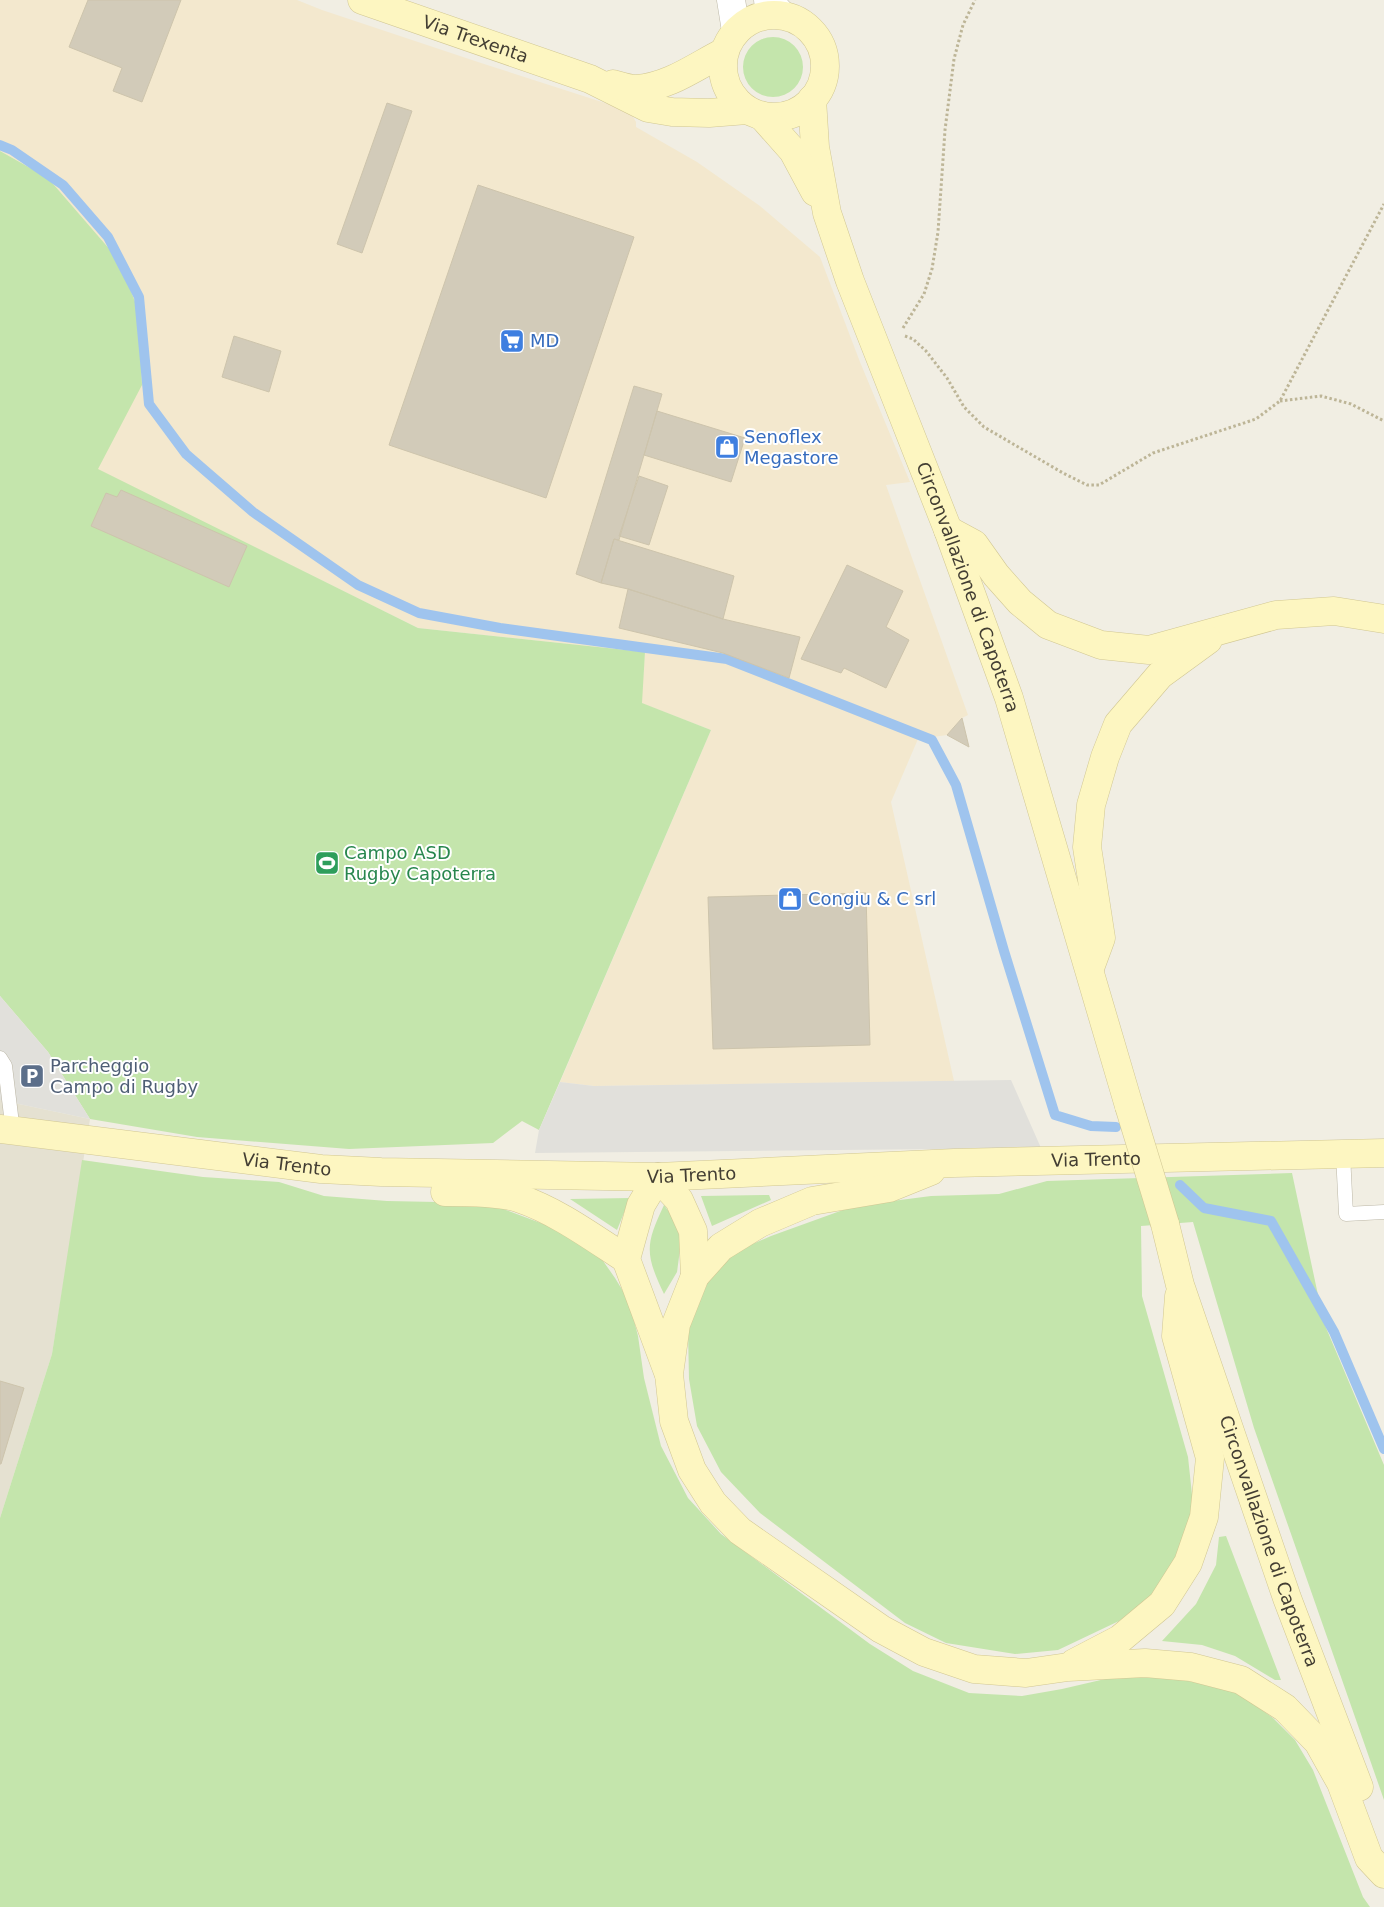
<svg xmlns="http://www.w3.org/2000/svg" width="1384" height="1907" font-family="'DejaVu Sans',sans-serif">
<rect width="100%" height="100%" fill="#f1eee3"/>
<!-- residential -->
<path fill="#e5e1d1" d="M0 1100 90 1119 52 1354 0 1518Z"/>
<!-- commercial -->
<path fill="#f3e8ce" d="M0 0H297L322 10 481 63 605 103 628 108 636 122V127L697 162 760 206 820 257 860 362 910 482 886 485 968 715 962 718 947 735 918 739 891 802 954 1081 594 1086 560 1082 711 730 641 703 645 652 418 628 96 469 118 259 48 178 0 151Z"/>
<!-- green -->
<path fill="#c4e5ac" d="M743 67a30 30 0 1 1 60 0a30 30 0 1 1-60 0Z
M0 151 48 178 118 259 138 309 142 385 98 469 418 628 645 652 642 703 711 730 539 1130 522 1121 493 1143 349 1149 197 1137 90 1119 48 1052 0 996Z
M82 1160 203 1177 279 1182 324 1196 387 1201 487 1203 562 1231 601 1258 615 1278 629 1301 638 1336 644 1378 661 1446 688 1498 721 1534 870 1644 913 1671 969 1693 1022 1696 1062 1689 1105 1679 1140 1677 1176 1679 1206 1684 1238 1693 1273 1718 1295 1740 1313 1770 1363 1897 1370 1907H0V1518L52 1354Z
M1292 1173 1324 1323 1384 1465V1800L1254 1428 1193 1222 1141 1226 1142 1296 1188 1457 1193 1504 1180 1556 1154 1595 1119 1621 1058 1650 1015 1654 946 1643 905 1623 760 1513 721 1472 697 1426 689 1379 688 1331 707 1284 734 1252 771 1236 854 1206 931 1196 999 1194 1047 1181Z
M769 1195 771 1200 712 1226 701 1196Z
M630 1198 617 1230 570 1199Z
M664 1205 675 1220 681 1242 677 1272 664 1294C645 1254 645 1245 664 1205Z
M1226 1536 1281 1680H1275L1235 1656 1202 1645 1162 1641 1196 1604 1216 1565 1219 1537Z"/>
<!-- parking -->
<path fill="#e1e0db" d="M0 996 48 1052 90 1119 0 1100Z
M1011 1080 1041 1148 535 1153 539 1130 560 1082 594 1086Z"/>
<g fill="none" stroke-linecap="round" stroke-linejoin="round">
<!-- stream -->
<path stroke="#9fc4ee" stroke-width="10" d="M0 145 12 150 63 185 108 237 139 297 149 404 186 454 253 512 358 585 419 613 500 628 727 659 932 740 956 785 1004 951 1055 1115 1091 1126 1116 1127
M1180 1185 1204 1208 1271 1221 1334 1332 1384 1449"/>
</g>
<!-- building -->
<path fill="#d2cbb9" stroke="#cdc4ac" d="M88 0H181L142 102 113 91 122 68 69 47Z
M387 103 412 111 362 253 337 244Z
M478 185 634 237 546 498 389 445Z
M234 336 281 351 269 392 222 377Z
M634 386 662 394 619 540 614 539 601 583 576 574Z
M657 411 745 438 731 482 644 455Z
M639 476 668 486 649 545 619 536Z
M121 490 247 546 229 587 91 526 106 493 117 497Z
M614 539 734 576 723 619 628 589 601 583Z
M847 565 903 591 886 627 909 640 886 688 844 668 841 673 801 659Z
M628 589 723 619 800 637 789 678 723 653 619 628Z
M962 718 969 747 947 735Z
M866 893 870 1045 713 1049 708 897Z
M0 1381 24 1388 1 1464H0Z"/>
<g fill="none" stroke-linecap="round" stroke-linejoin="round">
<defs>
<path id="lane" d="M0 1058 5 1066 13 1132
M1343 1154 1346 1214 1384 1212"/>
<path id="street" d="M731 0 736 31
M768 0 782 15"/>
<g id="secondary">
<path id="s1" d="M362 0 590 79 648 108 672 112 709 113 747 110"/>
<circle cx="774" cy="66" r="51"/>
<path d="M613 84C620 86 629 89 636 89 669 87 696 66 724 52"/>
<path id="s2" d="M812 99 815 147 827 213 850 281 948 530 1009 698 1129 1106"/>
<path d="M762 116 793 151 815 192"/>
<path d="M948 530 974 544 996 575 1020 602 1048 625 1101 645 1149 650 1276 615 1334 611 1384 619"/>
<path d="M1090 968 1101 938 1087 847 1091 805 1105 757 1118 724 1160 675 1208 640"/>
<path id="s3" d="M0 1129 321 1169 381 1172 658 1177 954 1163 1384 1153"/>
<path d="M931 1171 889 1188 812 1201 760 1223 721 1247 695 1276 676 1324 669 1374 674 1421 692 1470 713 1503 740 1531 881 1629 924 1652 974 1669 1026 1673 1068 1667 1145 1663 1191 1667 1241 1680 1285 1708 1318 1742 1341 1783 1369 1858 1384 1874"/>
<path d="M658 1177 641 1205 626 1259 668 1372"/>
<path d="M658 1177 679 1200 693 1231 695 1276"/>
<path d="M445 1192C465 1192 500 1192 518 1198 557 1211 592 1237 626 1259"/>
<path id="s4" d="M1165 1224 1180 1285 1287 1598 1359 1787"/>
<path d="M1074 1663 1120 1639 1162 1604 1188 1563 1204 1517 1210 1458 1176 1336 1179 1296"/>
</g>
</defs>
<!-- lane casing -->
<use href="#lane" stroke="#bcb7a6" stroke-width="15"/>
<!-- street casing -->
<use href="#street" stroke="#bcb7a6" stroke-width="29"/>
<!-- secondary casing -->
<use href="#secondary" stroke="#d1c793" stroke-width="29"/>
<!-- path -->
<path stroke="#bdb597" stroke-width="3" stroke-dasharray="2.5 2.5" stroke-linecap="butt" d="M903 328 924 294 932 269 938 232 945 130 954 59 963 25 975 0
M905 336 913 339 926 351 947 378 964 407 984 427 1063 473 1087 485H1099L1153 453 1256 419 1280 401 1384 204
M1280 401 1321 396 1351 404 1384 421"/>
<!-- lane -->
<use href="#lane" stroke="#fff" stroke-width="14"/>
<!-- street -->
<use href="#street" stroke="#fff" stroke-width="28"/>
<!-- secondary -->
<use href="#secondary" stroke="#fdf6c1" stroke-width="28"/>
<defs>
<path id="secondary-bridge" d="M1129 1106 1165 1224"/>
</defs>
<!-- secondary-bridge casing -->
<use href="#secondary-bridge" stroke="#d1c793" stroke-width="29" stroke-linecap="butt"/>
<!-- secondary-bridge -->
<use href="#secondary-bridge" stroke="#fdf6c1" stroke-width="28"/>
</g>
<!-- icons -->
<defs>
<symbol id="supermarket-square" viewBox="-11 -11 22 22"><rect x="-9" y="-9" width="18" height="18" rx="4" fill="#3f7fe0" stroke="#fff"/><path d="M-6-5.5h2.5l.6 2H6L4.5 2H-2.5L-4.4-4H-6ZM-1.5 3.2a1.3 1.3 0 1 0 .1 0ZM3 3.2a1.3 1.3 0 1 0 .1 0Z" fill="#fff"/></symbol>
<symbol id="shop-square" viewBox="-11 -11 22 22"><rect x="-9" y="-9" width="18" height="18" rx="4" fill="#3f7fe0" stroke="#fff"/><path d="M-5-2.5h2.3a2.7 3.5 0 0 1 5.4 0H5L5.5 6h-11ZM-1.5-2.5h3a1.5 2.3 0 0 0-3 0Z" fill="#fff"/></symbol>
<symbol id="stadium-square" viewBox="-11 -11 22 22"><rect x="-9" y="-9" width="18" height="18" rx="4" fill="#2e9e5b" stroke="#fff"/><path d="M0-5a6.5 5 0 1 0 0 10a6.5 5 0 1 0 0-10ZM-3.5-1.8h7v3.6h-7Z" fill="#fff"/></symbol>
<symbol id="parking-square" viewBox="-11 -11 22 22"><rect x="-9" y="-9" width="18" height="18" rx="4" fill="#5c6f8a" stroke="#fff"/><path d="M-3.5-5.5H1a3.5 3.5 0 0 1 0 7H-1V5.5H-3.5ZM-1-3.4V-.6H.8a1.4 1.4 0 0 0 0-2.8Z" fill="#fff"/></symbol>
</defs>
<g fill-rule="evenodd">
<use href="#supermarket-square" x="498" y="327" width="28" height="28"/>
<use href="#shop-square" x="713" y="433" width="28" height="28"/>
<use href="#stadium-square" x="313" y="849" width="28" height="28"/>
<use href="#shop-square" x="776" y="885" width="28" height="28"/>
<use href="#parking-square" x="18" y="1062" width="28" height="28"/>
</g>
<g text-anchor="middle" stroke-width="4" stroke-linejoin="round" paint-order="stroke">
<!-- street labels -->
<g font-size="18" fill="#433e33" stroke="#fff">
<text dy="6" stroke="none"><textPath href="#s1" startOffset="120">Via Trexenta</textPath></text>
<text dy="6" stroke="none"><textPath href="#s2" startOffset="515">Circonvallazione di Capoterra</textPath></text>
<text dy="6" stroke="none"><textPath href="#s3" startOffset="1099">Via Trento</textPath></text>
<text dy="6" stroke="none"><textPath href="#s3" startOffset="289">Via Trento</textPath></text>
<text dy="6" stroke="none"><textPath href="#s3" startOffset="694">Via Trento</textPath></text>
<text dy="6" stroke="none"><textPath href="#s4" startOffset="334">Circonvallazione di Capoterra</textPath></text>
</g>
<!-- shop labels -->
<g font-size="18" fill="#366cbe" stroke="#fff" text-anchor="start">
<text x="530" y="347">MD</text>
<text x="744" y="443">Senoflex<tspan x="744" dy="21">Megastore</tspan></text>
<text x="808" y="905">Congiu &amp; C srl</text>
</g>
<!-- leisure labels -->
<g font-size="18" fill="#27864d" stroke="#fff" text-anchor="start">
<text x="344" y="859">Campo ASD<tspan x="344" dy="21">Rugby Capoterra</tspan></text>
</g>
<!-- service labels -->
<g font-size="18" fill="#4e5e75" stroke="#fff" text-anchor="start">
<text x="50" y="1072">Parcheggio<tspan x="50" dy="21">Campo di Rugby</tspan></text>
</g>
</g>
</svg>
